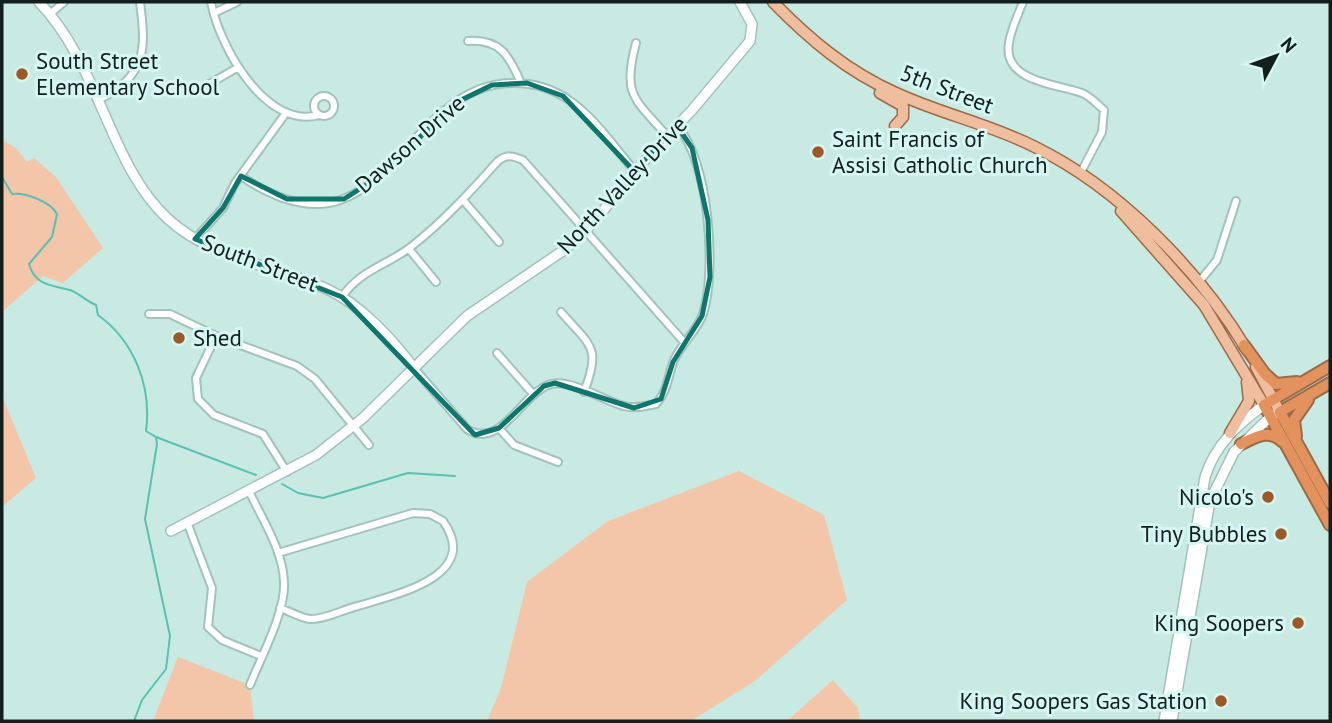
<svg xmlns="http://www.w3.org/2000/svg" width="1332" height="723" font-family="'PT Sans',sans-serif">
<rect width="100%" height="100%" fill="#c9eae3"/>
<!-- green -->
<path fill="#f3c5a9" d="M2 140 16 148 27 162 34 158 56 177 103 248 63 283 43 276 2 312Z
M2 396 36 478 2 507Z
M739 471 824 515 847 600 755 681 691 721H487L501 688 527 582 608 521Z
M178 657 250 685 254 721H153Z
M833 680 858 708 860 721H787Z"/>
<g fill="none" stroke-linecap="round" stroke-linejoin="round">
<!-- stream -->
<path stroke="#5ac0b0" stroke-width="2" d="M2 177 12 194C25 192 51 202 57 214L52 237 29 264C35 286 52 285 70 290 79 293 86 301 96 305L98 315C134 341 152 386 146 431L156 437 157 444 145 519 170 636 166 669 142 700 134 721
M156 437 256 475
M282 484 298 493 323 498 408 473 455 476"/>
<defs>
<path id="street" d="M211 2C219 46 266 130 319 115
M1023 2C1018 15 1011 29 1009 43 1002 82 1058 84 1082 93 1090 96 1097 104 1104 110L1102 132 1080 174
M214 13 237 2
M50 14 64 2
M468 41C500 39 509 55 521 83
M636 43C622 95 634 98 667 136
M209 84 237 68
M314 106a10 10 0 1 1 20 0a10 10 0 1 1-20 0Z
M100 99C147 76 146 48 140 2
M241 176C385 275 401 82 514 83 534 83 553 89 569 100 595 118 614 147 635 171
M463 200 499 242
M195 239 223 208 235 183 286 113
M409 249 436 282
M1199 282 1217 260 1236 201
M342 297C360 270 388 265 412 246 444 221 471 191 498 161 507 154 513 156 523 160L684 342
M561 312C590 346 602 346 584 392
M149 314H170L216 336 297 366 315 379 369 445
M216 336 196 378 198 399 214 415 263 434 287 472
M497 353 534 395
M413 367 467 429C499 450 520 398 546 386 568 375 602 401 624 406 635 409 645 406 656 404 668 391 668 375 674 360 682 343 697 331 703 314 717 270 709 160 677 126
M499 428 514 445 558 462
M249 491C262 519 283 550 284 582 286 611 261 657 250 685
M187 522 212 588 208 627 222 640 261 656
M278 553 413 513 430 514 443 521C483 577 393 595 358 606 344 609 324 620 310 619 301 618 289 611 280 608"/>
<path id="secondary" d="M39 2C100 65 109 165 168 219 213 260 274 265 327 289 360 304 392 339 413 367
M171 531 316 455 363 418 467 316 564 250 594 222 635 171 693 109 750 41 752 24 740 2
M1164 721 1205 477C1215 445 1238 424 1264 405
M1172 721 1210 501 1234 452 1270 417"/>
<path id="primary" d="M773 2C809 39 848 72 896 93 941 114 990 124 1035 147 1119 188 1199 270 1247 350
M880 93 903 106V117L895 126
M1121 211 1204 305 1264 405
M1256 367 1280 412 1273 415
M1230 433 1249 401 1247 382"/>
<path id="highway" d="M1244 345 1265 374 1276 384 1297 382
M1330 366 1264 405 1330 525
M1330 383 1280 412 1330 503
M1296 436 1294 420 1308 400
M1241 444C1256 437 1269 428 1283 442"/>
</defs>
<!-- street casing -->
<use href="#street" stroke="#a2c2bc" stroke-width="10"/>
<!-- secondary casing -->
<use href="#secondary" stroke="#a2c2bc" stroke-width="12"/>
<!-- primary casing -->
<use href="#primary" stroke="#9b6a47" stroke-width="13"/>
<!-- highway casing -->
<use href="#highway" stroke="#9b6a47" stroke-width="14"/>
<!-- street -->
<use href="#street" stroke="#fff" stroke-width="6"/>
<!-- secondary -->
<use href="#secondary" stroke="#fff" stroke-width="9"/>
<!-- primary -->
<use href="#primary" stroke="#efbe9e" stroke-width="10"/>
<!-- highway -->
<use href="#highway" stroke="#e4925d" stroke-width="10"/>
</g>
<!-- marked area -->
<path fill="none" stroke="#0f766e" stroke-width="5" stroke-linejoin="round" d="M527 83 563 96 634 171 677 126 692 148 708 220 710 277 702 316 673 362 661 399 634 408 555 383 544 386 499 428 475 435 342 297 195 239 223 208 241 176 287 199H344L383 174 453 104 492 85Z"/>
<!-- markers -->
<g fill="#9c5829" stroke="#d6f7f1" stroke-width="2.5">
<circle cx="22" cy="74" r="7"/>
<circle cx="818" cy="152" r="7"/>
<circle cx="179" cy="338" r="7"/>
<circle cx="1268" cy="497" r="7"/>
<circle cx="1281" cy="534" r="7"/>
<circle cx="1298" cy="623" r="7"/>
<circle cx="1221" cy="701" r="7"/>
</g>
<g text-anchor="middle" stroke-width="6" stroke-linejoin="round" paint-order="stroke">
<!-- poi labels -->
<g font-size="23" fill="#131f1d" stroke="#d6f7f1" text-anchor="end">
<text x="36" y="69" text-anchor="start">South Street<tspan x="36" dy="26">Elementary School</tspan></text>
<text x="832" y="147" text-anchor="start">Saint Francis of<tspan x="832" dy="26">Assisi Catholic Church</tspan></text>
<text x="193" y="346" text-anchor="start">Shed</text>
<text x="1254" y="505">Nicolo's</text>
<text x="1267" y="542">Tiny Bubbles</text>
<text x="1284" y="631">King Soopers</text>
<text x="1207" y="709">King Soopers Gas Station</text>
</g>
<!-- street labels -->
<g font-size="23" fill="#131f1d" stroke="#d6f7f1">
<text transform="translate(947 89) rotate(21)" y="8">5th Street</text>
<text transform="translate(410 144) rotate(-41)" y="8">Dawson Drive</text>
<text transform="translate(622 185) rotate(-47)" y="8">North Valley Drive</text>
<text transform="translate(260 263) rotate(21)" y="8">South Street</text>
</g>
</g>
<!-- border -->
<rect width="1332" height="723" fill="none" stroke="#131f1d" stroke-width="7"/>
<!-- north arrow -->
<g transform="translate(1276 56) rotate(49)" stroke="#d6f7f1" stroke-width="5" paint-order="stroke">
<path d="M0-5L12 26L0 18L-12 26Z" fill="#131f1d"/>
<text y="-10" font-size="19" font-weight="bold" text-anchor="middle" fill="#131f1d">N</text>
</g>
</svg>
